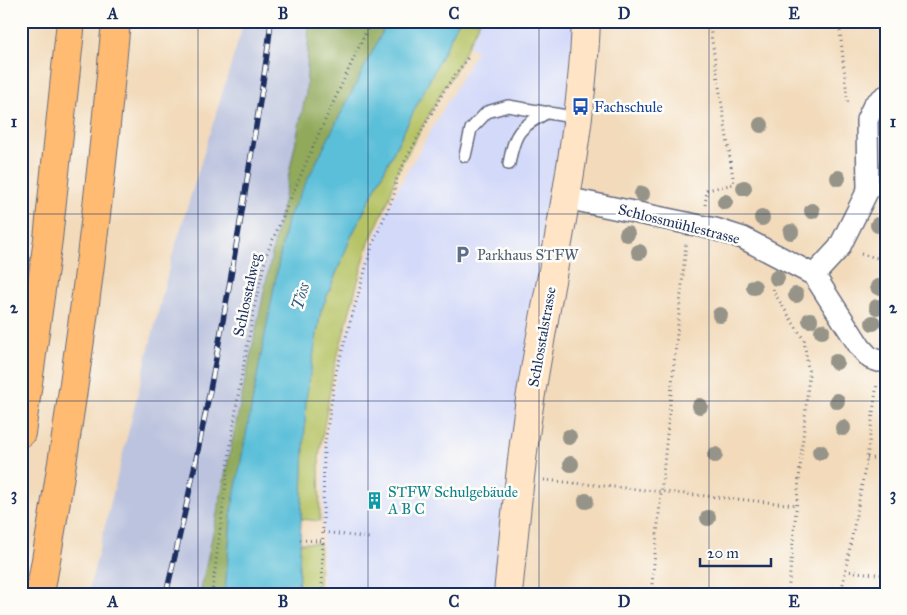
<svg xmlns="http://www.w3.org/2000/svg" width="907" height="615" font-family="'IM FELL Great Primer',serif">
<rect width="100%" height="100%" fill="#fdfcf7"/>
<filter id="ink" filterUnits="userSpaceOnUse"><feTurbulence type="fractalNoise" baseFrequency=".02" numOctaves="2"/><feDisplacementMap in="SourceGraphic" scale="10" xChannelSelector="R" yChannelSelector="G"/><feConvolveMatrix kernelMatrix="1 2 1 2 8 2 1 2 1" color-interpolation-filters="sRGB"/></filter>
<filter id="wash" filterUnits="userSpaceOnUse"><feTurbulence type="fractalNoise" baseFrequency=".0096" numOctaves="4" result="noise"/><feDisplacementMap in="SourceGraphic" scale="20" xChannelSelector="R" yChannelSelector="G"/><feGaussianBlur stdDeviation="1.12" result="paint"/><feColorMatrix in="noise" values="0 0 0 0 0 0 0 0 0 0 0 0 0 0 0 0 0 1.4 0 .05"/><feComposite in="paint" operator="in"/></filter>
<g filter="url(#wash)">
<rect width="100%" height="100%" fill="#f2daba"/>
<!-- built -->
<path fill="#d3d9f9" d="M481 21H586L508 594H322L324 449 336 372 372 246 394 195 476 52 469 46Z"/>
<!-- industrial -->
<path fill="#bcc3de" d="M242 21H309L306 93 200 594H88L171 260 241 32Z"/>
<!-- green -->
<path fill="#b6c365" stroke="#687962" d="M459 21H480L453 75 444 88 397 172 389 199 368 245 333 372 319 457 320 521 301 519 306 398 321 311 351 237Z
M300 543H320L319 594H298Z"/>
<!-- forest -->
<path fill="#90a95a" stroke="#566c5c" d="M309 21H388L287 220 232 508 225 594H200L306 93Z"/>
<!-- water -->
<path fill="#5bbfd9" stroke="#3b779c" d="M388 21H459L351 237 321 311 306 399 298 594H225L232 508 287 220Z"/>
</g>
<g filter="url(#ink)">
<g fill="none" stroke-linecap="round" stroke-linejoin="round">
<defs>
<path id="service" d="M465 156 471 129 487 112 508 106 578 118
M509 164C515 131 519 128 548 112"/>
<path id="minor" d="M566 198 715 229 743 238 814 275
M879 361 870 358 860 347 814 275 839 248 868 190 867 120 874 105 884 97"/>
<path id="secondary" d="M508 594C514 531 520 468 529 406 549 278 581 151 586 21"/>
<path id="motorway" d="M21 433 48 239 71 21
M40 594C74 404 99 213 116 21"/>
</defs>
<!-- service casing -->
<use href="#service" stroke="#666b7e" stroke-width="14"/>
<!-- minor casing -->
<use href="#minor" stroke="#666b7e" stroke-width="24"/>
<!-- secondary casing -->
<use href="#secondary" stroke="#666b7e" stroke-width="30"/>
<!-- motorway casing -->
<use href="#motorway" stroke="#666b7e" stroke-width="30"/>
<!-- path -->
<path stroke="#666b7e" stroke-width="3" stroke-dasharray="1 4" stroke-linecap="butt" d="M839 21 848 105
M705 205 707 190 734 184 709 21
M861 254 886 260
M774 279 773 291 804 340 809 375 788 594
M883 339 886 310
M867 458 886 459
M544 480 797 505
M323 532 369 538
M300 540 323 541
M845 571 886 575
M212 594 230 451 239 390 256 299 267 253 316 140 371 21
M322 594 324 449 336 372 372 246 394 195 396 181 406 159 445 89 469 56
M651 594 686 244
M841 594 867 458 877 383"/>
<!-- service -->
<use href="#service" stroke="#fff" stroke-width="11"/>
<!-- minor -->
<use href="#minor" stroke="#fff" stroke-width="21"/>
<!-- secondary -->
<use href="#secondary" stroke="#ffe4c6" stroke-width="28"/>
<!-- motorway -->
<use href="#motorway" stroke="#febb71" stroke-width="28"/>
<defs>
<path id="rail" d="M166 594C198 462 223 327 245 193 254 136 265 79 271 21"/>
</defs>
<!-- rail casing -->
<use href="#rail" stroke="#1b2f5e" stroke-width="5.5"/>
<!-- rail -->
<use href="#rail" stroke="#fdfcf7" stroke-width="4" stroke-dasharray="11" stroke-linecap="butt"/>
</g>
<!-- trees -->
<g fill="#969488">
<circle cx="761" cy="125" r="8"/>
<circle cx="838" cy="178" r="8"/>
<circle cx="744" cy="188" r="8"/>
<circle cx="642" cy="194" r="8"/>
<circle cx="725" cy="202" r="8"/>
<circle cx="812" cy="211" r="8"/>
<circle cx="762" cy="218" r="8"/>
<circle cx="878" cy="225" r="8"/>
<circle cx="791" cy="232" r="8"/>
<circle cx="627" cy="234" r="8"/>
<circle cx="639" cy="252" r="8"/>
<circle cx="777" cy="278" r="8"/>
<circle cx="754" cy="287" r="8"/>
<circle cx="878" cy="287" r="8"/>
<circle cx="796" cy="295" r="8"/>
<circle cx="877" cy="307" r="8"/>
<circle cx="720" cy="315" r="8"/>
<circle cx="810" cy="320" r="8"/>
<circle cx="873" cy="323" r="8"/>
<circle cx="822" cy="331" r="8"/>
<circle cx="836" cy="362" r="8"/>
<circle cx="837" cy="401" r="8"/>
<circle cx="700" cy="406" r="8"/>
<circle cx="843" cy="428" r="8"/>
<circle cx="569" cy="437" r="8"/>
<circle cx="820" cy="452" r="8"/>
<circle cx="715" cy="455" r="8"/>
<circle cx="571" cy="464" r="8"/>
<circle cx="586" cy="501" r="8"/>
<circle cx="708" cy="518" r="8"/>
</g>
</g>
<!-- grid -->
<path fill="none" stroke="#1b2f5e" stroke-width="1" stroke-opacity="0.55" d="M198 21V594M368 21V594M539 21V594M709 21V594M21 214H886M21 401H886"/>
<!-- icons -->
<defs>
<symbol id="bus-bare" viewBox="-9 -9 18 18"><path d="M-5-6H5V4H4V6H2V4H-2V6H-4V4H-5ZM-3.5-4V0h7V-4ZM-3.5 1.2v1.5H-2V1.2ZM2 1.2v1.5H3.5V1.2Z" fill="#1a4fb4" stroke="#fdfcf7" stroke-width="2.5" paint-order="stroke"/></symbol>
<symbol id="parking-bare" viewBox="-9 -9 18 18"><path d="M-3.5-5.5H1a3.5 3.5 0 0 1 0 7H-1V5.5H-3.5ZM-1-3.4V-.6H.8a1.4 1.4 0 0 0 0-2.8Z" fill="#5c6f8a" stroke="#fdfcf7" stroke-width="2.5" paint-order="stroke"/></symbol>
<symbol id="building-bare" viewBox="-9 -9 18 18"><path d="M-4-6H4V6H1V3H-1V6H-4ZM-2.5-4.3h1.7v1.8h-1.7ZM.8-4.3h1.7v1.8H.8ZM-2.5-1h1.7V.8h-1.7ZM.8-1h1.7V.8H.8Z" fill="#0f9aa8" stroke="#fdfcf7" stroke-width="2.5" paint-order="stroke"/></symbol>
</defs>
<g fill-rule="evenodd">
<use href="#bus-bare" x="568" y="94" width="25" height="25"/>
<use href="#parking-bare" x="450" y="242" width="25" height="25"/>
<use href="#building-bare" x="362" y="488" width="25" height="25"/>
</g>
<g text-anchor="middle" stroke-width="5" stroke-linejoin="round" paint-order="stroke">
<!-- transit labels -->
<g font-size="15" fill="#164399" stroke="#fdfcf7" text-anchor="start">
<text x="594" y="112">Fachschule</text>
</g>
<!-- street labels -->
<g font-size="15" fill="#1b2f5e" stroke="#fdfcf7">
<text transform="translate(679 224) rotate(14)" y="5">Schlossmühlestrasse</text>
<text transform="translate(247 295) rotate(-78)" y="5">Schlosstalweg</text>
<text transform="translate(542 337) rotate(-80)" y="5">Schlosstalstrasse</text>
</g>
<!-- service labels -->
<g font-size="15" fill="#4e5e75" stroke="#fdfcf7" text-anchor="start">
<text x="477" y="260">Parkhaus STFW</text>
</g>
<!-- culture labels -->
<g font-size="15" fill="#0d838f" stroke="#fdfcf7" text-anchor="start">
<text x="388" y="497">STFW Schulgebäude<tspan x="388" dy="17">A B C</tspan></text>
</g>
<!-- water labels -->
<g font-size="16" font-style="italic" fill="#2e5a83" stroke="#fdfcf7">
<text transform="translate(300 296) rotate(-74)" y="6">Töss</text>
</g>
</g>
<!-- margin -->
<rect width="907" height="615" fill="none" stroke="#fdfcf7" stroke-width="55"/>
<!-- scale -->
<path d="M700 558v8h71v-8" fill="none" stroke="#1b2f5e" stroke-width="2.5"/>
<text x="707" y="558" font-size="15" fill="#1b2f5e" stroke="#fdfcf7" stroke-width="4" paint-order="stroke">20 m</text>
<rect x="28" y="28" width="852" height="560" fill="none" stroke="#1b2f5e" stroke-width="2"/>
<g font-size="16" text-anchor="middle" font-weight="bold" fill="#1b2f5e">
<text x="113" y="19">A</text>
<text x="283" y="19">B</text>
<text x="454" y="19">C</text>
<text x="624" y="19">D</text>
<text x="794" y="19">E</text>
<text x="14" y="127">1</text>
<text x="893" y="127">1</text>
<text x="14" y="313">2</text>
<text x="893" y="313">2</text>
<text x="14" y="500">3</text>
<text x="893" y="500">3</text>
<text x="113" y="607">A</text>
<text x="283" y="607">B</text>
<text x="454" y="607">C</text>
<text x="624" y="607">D</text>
<text x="794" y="607">E</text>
</g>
</svg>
